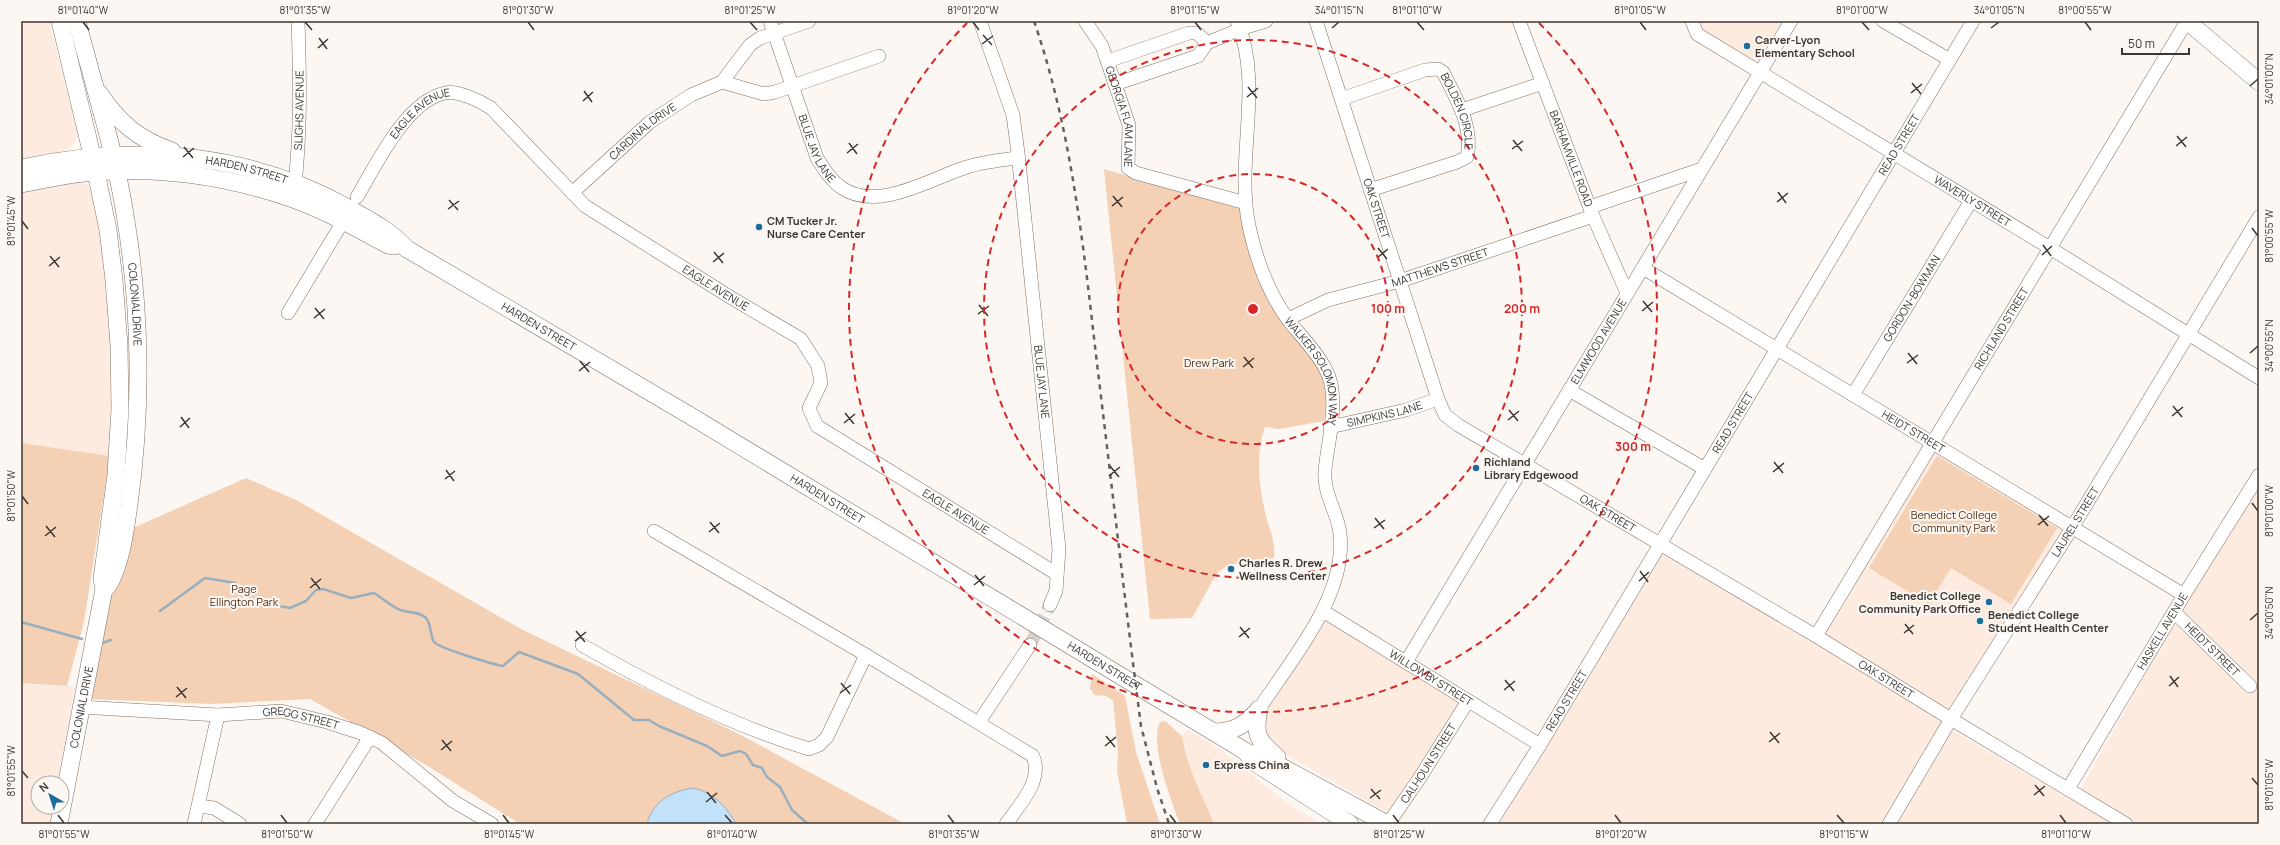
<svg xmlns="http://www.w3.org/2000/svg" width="2280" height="845" font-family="Manrope,sans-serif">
<rect width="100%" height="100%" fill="#fdf7f3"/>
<!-- built -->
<path fill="#fcebde" d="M21 21H49L78 135 75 142 66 151 21 160Z
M1697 21H1782L1756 63 1700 28Z
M66 181 83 182 88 185 98 204 114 365 110 456 21 443V191Z
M1935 451 2063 528 1944 726 2074 801 2185 605 2259 486V824H1499L1660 553 1818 645Z
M1325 619 1469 709 1401 820 1264 742 1259 723Z
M21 683 75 687 58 783H38V807H54L51 824H21Z
M1188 730 1219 749 1286 802 1321 824H1214L1197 789 1185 752 1182 736Z"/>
<!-- green -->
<path fill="#f4d0b5" d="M1104 169 1241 209 1251 252 1324 377 1328 394 1324 421 1279 429 1265 427C1255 455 1259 488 1266 516 1270 531 1276 543 1274 558L1228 565 1217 573 1192 618 1150 619Z
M21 443 110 456 84 622 67 686 21 683Z
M1937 456 2057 528 2011 604 1951 568 1929 604 1869 568Z
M246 478 296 500 521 629 739 734 905 824H520L426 765 310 699 212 704 90 699 124 532Z
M1092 674 1125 696 1136 752 1160 824H1127L1117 771 1118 753 1113 701 1106 696 1094 695 1090 688Z
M1165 721 1182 736C1187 768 1202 795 1214 824H1180C1171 800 1149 744 1160 722Z"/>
<!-- water -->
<path fill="#c3e2fa" stroke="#9aafbe" d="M693 788C713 792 727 807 736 824H647C652 802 672 791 693 788Z"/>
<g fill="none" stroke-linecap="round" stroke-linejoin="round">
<!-- stream -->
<path stroke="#9aafbe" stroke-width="2.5" d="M160 611 205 578 235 583 251 601 290 608 306 601 316 590 323 589 351 598 374 593C382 598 391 606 400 610 409 613 419 611 426 618 431 623 430 635 434 642 439 648 492 664 503 666L519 652 578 674 634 720H649L659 726 707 746 722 756 740 751 746 754 753 765 762 768 767 777 780 787 792 810 808 824
M21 622 82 639
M102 643 111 640"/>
<!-- minor-tunnel -->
<path stroke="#d6d1cc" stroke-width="13" stroke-dasharray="13 6" stroke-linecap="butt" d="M1030 645 1050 605"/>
<defs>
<g id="minor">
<path id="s1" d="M770 21 817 158C824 169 831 181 842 188 877 212 930 179 964 168 982 162 1000 160 1018 158"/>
<path id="s2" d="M980 21 1013 115 1018 153 1059 549 1056 591 1050 605"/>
<path id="s3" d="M1085 21 1102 46 1129 125 1128 168 1136 173 1246 203"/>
<path id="s4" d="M1237 21C1264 86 1235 158 1249 226 1256 259 1269 294 1289 321 1301 336 1316 351 1325 368 1341 395 1328 440 1325 470 1323 495 1338 512 1340 534 1347 596 1291 660 1259 709"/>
<path id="s5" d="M1316 21 1438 399 1445 415 1458 425 1816 636 1951 719 2126 824"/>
<path id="s6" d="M1519 21 1593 216 1627 293"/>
<path id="s7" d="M1692 21 1697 34 2050 248 2259 378"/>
<path d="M1883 21 1950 60"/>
<path d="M1108 61 1189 33H1197L1207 43"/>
<path d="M722 82 764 94 775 92 879 56"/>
<path d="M1115 84 1198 56 1207 43 1243 28 1266 21"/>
<path id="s8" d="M1341 99 1425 70 1438 69 1443 72C1456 98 1474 127 1467 157L1457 162 1370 190"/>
<path d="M1462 110 1543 83"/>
<path id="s9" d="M294 193C301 135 300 79 298 21"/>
<path id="s10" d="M572 193 650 122 691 95 722 82 750 45 760 38 809 21"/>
<path id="s11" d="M357 197C376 165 406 101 445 93 458 90 480 101 491 108L585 206 730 297 801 339 818 366 821 383 809 408 817 426 1057 574"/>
<path d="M1590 207 1702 169"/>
<path id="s12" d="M1643 268 2184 595"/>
<path d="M288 313 339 228"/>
<path id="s13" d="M1288 319 1328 300 1400 281 1593 216"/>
<path d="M1569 390 1705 469"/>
<path id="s14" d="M1853 395 1971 201"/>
<path id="s15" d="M1330 427 1406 410 1438 399"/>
<path d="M654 531 866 655 1033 756C1043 781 1020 804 1006 824"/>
<path id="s16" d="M1323 611 1540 745"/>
<path id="s17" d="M2175 613 2250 686"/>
<path id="s18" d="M1816 636 2187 21"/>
<path d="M582 645C653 686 730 725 809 749L819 745 827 737 866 655"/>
<path id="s19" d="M1406 662 1791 21"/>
<path id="s20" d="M80 707 218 715 281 711 327 722 361 733 382 743 453 801 492 824"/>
<path d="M979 722 1030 645"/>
<path id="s21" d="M2068 789 2184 595 2259 475"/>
<path d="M199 806 214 808 240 824"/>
<path d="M194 824 218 715"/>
<path d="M315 824 370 737"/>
<path id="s22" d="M1388 824 1421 776 1468 701"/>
<path id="s23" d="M1490 824 1540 745 1973 21"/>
<path id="s24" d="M1889 824 1951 719 2072 528 2259 217"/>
</g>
<g id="major">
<path id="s25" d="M77 21C94 87 116 153 126 221 141 312 142 412 129 504 126 527 120 571 106 588"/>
<path d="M2187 21 2259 82"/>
<path d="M99 93C119 123 138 139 172 151"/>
<path id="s26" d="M21 168C135 144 247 151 350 209 371 221 391 231 407 249L689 415 1245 751 1254 762 1350 824"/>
<path d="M21 184C42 180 63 175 84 173 153 165 227 176 293 199 326 211 357 228 388 245L395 246"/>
<path d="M1259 709C1254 735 1257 740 1277 757"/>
<path d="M1213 732C1235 732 1245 725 1259 709"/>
<path d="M1256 753 1387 824"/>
<path id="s27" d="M59 824 104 589 102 579 116 475 120 409 119 345 114 280 108 230 96 172 60 21"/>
</g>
</defs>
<!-- minor casing -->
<use href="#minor" stroke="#7f7268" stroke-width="14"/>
<!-- major casing -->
<use href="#major" stroke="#7f7268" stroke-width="18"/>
<!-- minor -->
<use href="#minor" stroke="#fff" stroke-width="13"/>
<!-- major -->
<use href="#major" stroke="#fff" stroke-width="17"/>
<!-- rail -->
<path stroke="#65605b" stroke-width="2.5" stroke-dasharray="5 5" stroke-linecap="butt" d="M1034 21C1071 129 1083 242 1096 355 1111 479 1125 602 1141 726L1157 788 1169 824"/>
</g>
<!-- ticks -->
<path fill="none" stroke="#3c3732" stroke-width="1.5" d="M83 22 89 30M305 22 312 30M528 22 534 30M750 22 757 30M973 22 979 30M1195 22 1201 30M1417 22 1424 30M1640 22 1646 30M1862 22 1869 30M2085 22 2091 30M1332 28 1339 22M1991 28 1999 22M983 35 992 45M319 38 327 49M982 44 993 36M318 48 328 39M1912 83 1921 94M2250 86 2258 79M1248 87 1257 98M584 91 592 102M1911 93 1922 84M1247 97 1258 88M583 101 593 92M2177 136 2186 147M1513 140 1522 151M849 143 857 154M2176 146 2187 137M184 147 193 158M1512 149 1523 141M847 153 858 144M183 157 194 148M1778 192 1786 203M1113 196 1122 207M449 200 458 210M1777 202 1788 193M1112 206 1123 197M448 209 459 201M22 221 28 229M2252 228 2258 236M2043 245 2051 256M1378 248 1387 259M714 252 723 263M2042 255 2052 246M50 256 59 267M1377 258 1388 249M713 262 724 253M49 266 60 257M1643 301 1652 312M979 305 988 316M315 308 324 319M1642 311 1653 302M978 314 989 306M314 318 325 309M1908 353 1917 364M2250 353 2258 346M1244 357 1253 368M580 361 589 372M1907 363 1918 355M1243 367 1254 358M579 371 590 362M2173 406 2182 417M1509 410 1518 421M845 413 854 424M2172 416 2183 407M181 417 189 428M1508 420 1519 411M844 423 855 414M180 427 190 418M1774 462 1783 473M1110 466 1119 477M446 470 454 481M1773 472 1784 463M1109 476 1120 467M445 479 455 471M22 496 28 504M2252 503 2258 511M2039 515 2048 526M1375 518 1384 529M710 522 719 533M2038 525 2049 516M46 526 55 537M1374 528 1385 520M709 532 720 523M45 536 56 527M1640 571 1648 582M975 575 984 586M311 578 320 589M1639 581 1649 572M974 585 985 576M310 588 321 579M2250 620 2258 613M1905 624 1913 634M1240 627 1249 638M576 631 585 642M1904 633 1914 625M1239 637 1250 628M575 641 586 632M2170 676 2178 687M1505 680 1514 691M841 683 850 694M2169 686 2179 677M177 687 186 698M1504 690 1515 681M840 693 851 685M176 697 187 688M1770 732 1779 743M1106 736 1115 747M442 740 451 751M1769 742 1780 733M1105 746 1116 737M441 750 452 741M22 771 28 778M2252 778 2258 785M2035 785 2044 796M1371 789 1380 799M707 792 716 803M2034 795 2045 786M1370 798 1381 790M706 802 717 793M58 815 64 823M281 815 287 823M503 815 509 823M725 815 732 823M948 815 954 823M1170 815 1176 823M1393 815 1399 823M1615 815 1621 823M1837 815 1844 823M2060 815 2066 823"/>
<!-- distance rings -->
<g fill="none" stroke="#d62828" stroke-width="2" stroke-dasharray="7 5">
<circle cx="1253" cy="309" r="135"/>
<circle cx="1253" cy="309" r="269"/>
<path d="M1539 23A404 404 0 1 1 967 23"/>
</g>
<!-- markers -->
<g fill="#1c6d9e" stroke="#fdf7f3" stroke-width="1.5">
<circle cx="1747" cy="46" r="4"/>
<circle cx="759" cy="227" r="4"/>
<circle cx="1476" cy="468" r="4"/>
<circle cx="1231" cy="569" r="4"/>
<circle cx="1989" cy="602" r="4"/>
<circle cx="1980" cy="621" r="4"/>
<circle cx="1206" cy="765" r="4"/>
</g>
<g text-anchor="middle" stroke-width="4" stroke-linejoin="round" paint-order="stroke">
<!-- poi labels -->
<g font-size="11" font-weight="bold" fill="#3c3732" stroke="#fdf7f3" text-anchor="start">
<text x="1755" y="44">Carver-Lyon<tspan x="1755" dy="13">Elementary School</tspan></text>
<text x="767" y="225">CM Tucker Jr.<tspan x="767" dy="13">Nurse Care Center</tspan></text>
<text x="1484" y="466">Richland<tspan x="1484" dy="13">Library Edgewood</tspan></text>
<text x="1239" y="567">Charles R. Drew<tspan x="1239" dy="13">Wellness Center</tspan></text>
<text x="1981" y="600" text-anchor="end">Benedict College<tspan x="1981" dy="13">Community Park Office</tspan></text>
<text x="1988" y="619">Benedict College<tspan x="1988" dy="13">Student Health Center</tspan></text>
<text x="1214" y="769">Express China</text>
</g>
<!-- street labels -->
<g font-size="11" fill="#3c3732" stroke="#fdf7f3">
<text dy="4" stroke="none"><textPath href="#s9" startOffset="83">SLIGHS AVENUE</textPath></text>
<text dy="4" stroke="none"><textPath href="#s8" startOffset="150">BOLDEN CIRCLE</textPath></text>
<text dy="4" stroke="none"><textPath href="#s3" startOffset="104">GEORGIA FLAM LANE</textPath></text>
<text dy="4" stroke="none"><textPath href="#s11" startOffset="107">EAGLE AVENUE</textPath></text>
<text dy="4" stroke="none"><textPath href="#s10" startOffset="94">CARDINAL DRIVE</textPath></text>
<text dy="4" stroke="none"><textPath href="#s23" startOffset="793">READ STREET</textPath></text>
<text dy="4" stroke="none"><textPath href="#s1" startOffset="136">BLUE JAY LANE</textPath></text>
<text dy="4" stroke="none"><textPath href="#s6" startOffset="147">BARHAMVILLE ROAD</textPath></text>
<text dy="4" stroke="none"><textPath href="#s26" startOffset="228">HARDEN STREET</textPath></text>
<text dy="4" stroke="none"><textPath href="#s7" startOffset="336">WAVERLY STREET</textPath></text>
<text dy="4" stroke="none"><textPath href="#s5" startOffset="197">OAK STREET</textPath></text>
<text dy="4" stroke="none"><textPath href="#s13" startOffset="161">MATTHEWS STREET</textPath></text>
<text dy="4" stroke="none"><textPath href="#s11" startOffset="479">EAGLE AVENUE</textPath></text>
<text dy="4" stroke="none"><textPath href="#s14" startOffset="113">GORDON-BOWMAN</textPath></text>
<text dy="4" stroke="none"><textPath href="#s25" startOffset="290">COLONIAL DRIVE</textPath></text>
<text dy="4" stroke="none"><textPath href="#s26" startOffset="562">HARDEN STREET</textPath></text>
<text dy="4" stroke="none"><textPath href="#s18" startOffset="359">RICHLAND STREET</textPath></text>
<text dy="4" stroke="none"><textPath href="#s19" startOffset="374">ELMWOOD AVENUE</textPath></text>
<text dy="4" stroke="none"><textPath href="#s4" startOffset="368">WALKER SOLOMON WAY</textPath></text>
<text dy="4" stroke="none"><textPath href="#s2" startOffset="368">BLUE JAY LANE</textPath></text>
<text dy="4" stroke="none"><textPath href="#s15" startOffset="56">SIMPKINS LANE</textPath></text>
<text dy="4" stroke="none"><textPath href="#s23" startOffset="469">READ STREET</textPath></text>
<text dy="4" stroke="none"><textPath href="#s12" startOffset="316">HEIDT STREET</textPath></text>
<text dy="4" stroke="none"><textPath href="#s26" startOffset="898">HARDEN STREET</textPath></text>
<text dy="4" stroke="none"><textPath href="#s11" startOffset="838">EAGLE AVENUE</textPath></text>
<text dy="4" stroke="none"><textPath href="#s5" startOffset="605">OAK STREET</textPath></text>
<text dy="4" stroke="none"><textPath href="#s24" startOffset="355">LAUREL STREET</textPath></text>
<text dy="4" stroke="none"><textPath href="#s21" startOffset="184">HASKELL AVENUE</textPath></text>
<text dy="4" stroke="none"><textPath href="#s17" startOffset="52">HEIDT STREET</textPath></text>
<text dy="4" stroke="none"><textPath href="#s26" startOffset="1222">HARDEN STREET</textPath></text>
<text dy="4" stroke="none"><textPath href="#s16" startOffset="127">WILLOWBY STREET</textPath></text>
<text dy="4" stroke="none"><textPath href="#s5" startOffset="929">OAK STREET</textPath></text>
<text dy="4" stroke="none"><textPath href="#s23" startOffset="145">READ STREET</textPath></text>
<text dy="4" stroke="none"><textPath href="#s27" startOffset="119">COLONIAL DRIVE</textPath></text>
<text dy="4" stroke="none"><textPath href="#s20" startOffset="222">GREGG STREET</textPath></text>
<text dy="4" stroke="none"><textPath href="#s22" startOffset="73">CALHOUN STREET</textPath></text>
</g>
<!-- park labels -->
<g font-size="11" fill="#513013" stroke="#fdf7f3">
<text x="1209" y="367">Drew Park</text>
<text x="1954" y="519">Benedict College<tspan x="1954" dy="13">Community Park</tspan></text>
<text x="244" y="593">Page<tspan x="244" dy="13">Ellington Park</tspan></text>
</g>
</g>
<circle cx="1253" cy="309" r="6" fill="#d62828" stroke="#fdf7f3" stroke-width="2"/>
<g font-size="12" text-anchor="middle" font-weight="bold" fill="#d62828" stroke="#fdf7f3" stroke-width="4" stroke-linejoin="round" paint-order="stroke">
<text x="1388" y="313">100 m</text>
<text x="1522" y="313">200 m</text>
<text x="1633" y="451">300 m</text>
</g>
<!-- border -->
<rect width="2280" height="845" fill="none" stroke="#fdf7f3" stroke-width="44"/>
<!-- north arrow -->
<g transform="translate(50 795) rotate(321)"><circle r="19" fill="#fdf7f3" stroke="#b0aaa6"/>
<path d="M0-3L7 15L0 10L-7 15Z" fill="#1c6d9e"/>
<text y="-6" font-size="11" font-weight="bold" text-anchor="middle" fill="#3c3732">N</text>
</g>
<!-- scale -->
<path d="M2122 48v6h67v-6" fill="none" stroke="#3c3732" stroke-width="2"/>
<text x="2128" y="48" font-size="12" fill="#3c3732" stroke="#fdf7f3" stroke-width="3" paint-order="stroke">50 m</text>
<rect x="22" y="22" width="2236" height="801" fill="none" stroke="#3c3732" stroke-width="1.5"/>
<g font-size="10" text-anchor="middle" fill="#3c3732">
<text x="83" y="14">81°01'40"W</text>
<text x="305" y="14">81°01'35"W</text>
<text x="528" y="14">81°01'30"W</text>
<text x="750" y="14">81°01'25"W</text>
<text x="973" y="14">81°01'20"W</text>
<text x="1195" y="14">81°01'15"W</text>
<text x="1339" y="14">34°01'15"N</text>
<text x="1417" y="14">81°01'10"W</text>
<text x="1640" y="14">81°01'05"W</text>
<text x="1862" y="14">81°01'00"W</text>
<text x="1999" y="14">34°01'05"N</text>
<text x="2085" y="14">81°00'55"W</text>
<text transform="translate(2269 79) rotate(-90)" y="4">34°01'00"N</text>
<text transform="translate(11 221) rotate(-90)" y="4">81°01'45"W</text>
<text transform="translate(2269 236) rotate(-90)" y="4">81°00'55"W</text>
<text transform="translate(2269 346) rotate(-90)" y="4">34°00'55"N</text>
<text transform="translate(11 496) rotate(-90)" y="4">81°01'50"W</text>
<text transform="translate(2269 511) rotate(-90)" y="4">81°01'00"W</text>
<text transform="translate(2269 613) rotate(-90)" y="4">34°00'50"N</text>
<text transform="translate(11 771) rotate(-90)" y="4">81°01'55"W</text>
<text transform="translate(2269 785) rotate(-90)" y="4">81°01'05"W</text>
<text x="64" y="838">81°01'55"W</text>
<text x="287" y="838">81°01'50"W</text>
<text x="509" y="838">81°01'45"W</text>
<text x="732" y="838">81°01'40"W</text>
<text x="954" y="838">81°01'35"W</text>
<text x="1176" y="838">81°01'30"W</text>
<text x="1399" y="838">81°01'25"W</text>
<text x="1621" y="838">81°01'20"W</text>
<text x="1844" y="838">81°01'15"W</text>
<text x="2066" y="838">81°01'10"W</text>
</g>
</svg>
